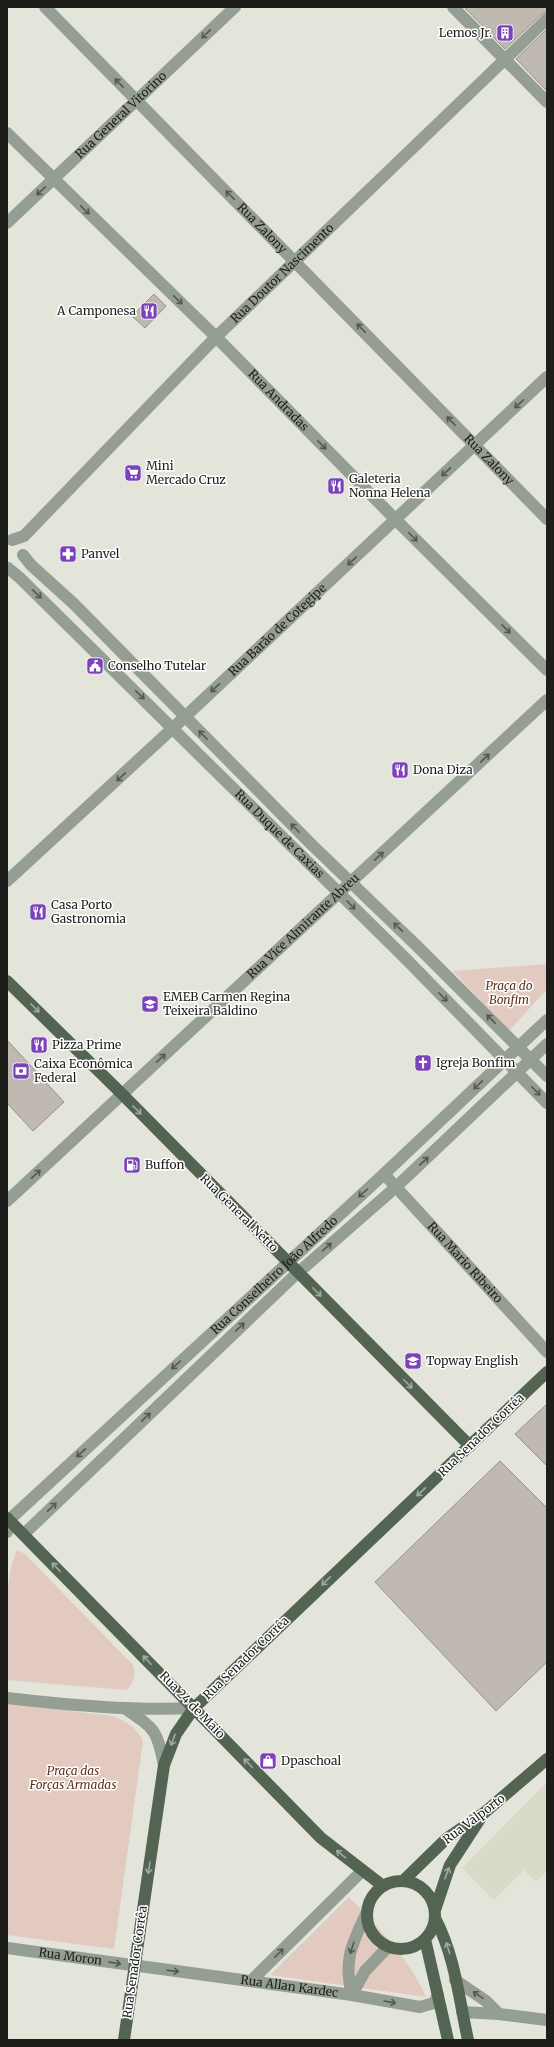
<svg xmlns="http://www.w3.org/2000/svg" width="554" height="2047" font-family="Merriweather,serif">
<rect width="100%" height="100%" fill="#e3e4da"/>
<!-- built -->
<path fill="#d9dac8" d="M547 1782V1870L536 1882 524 1870 494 1900 462 1868Z"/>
<!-- green -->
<path fill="#e2cac1" d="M547 964V989L509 1031 453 971Z
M17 1550 25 1554 133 1665C136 1676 134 1681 127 1690L7 1680C7 1645 2 1581 17 1550Z
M7 1703 112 1716C126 1721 136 1727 143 1741L114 1949 7 1935Z
M349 1897C377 1927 410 1959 426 1997L270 1975Z"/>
<!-- building -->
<path fill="#c0b9b1" stroke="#98928a" d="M464 7H547V12L542 14 505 49Z
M547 29V91L516 59Z
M154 294 166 306 145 328 132 316Z
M7 1040 64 1102 33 1131 7 1103Z
M547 1404V1466L515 1434Z
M500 1461 547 1508V1662L496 1711 375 1582Z"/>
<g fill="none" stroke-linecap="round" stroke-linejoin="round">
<!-- minor -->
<g stroke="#949e93" stroke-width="12">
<path id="s1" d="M45 7 547 519"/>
<path d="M453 7 547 102"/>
<path id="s2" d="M7 133 216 337 396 520 547 670"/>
<path id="s3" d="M7 223 235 7"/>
<path id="s4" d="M12 540 24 536 216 337 547 19"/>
<path d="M23 555 31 565 74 604 311 844 418 947 547 1076"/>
<path id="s5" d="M8 568 20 578 406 959 547 1103"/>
<path id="s6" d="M7 881 173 728 547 377"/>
<path id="s7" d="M384 1174 547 1352"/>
<path id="s8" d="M7 1201 547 700"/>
<path id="s9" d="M7 1532 9 1520 384 1174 547 1020"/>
<path d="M24 1534 292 1278 396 1187 547 1044"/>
<path d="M7 1698C69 1705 131 1711 194 1708"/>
<path d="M126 1709C155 1729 157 1730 164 1765"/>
<path id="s10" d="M7 1948 352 1995 420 2007 434 2003 438 1995"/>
<path d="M455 1980 486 2001 499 2014"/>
<path d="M251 1981 362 1871"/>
<path d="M352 1995C343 1960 352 1944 367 1912"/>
<path d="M352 1995 365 1971 388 1947"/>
<path d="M462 2012 499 2014 547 2020"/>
</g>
<!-- major -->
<path stroke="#536552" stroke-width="12" d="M7 981 122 1094 470 1446
M7 1518 321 1838 383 1886
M404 1880 446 1839 484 1813 547 1759
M367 1915a34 34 0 1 1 68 0a34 34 0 1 1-68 0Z
M435 1910 450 1865 480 1819
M435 1918C455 1956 459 1999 468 2040
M425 1939 448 2040
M124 2040 164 1765 176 1734 194 1708 547 1372"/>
</g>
<!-- one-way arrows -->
<defs><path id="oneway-shaft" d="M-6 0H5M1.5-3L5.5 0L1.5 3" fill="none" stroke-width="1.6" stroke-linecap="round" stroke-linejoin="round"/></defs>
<g stroke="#535850">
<use href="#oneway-shaft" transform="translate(206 34) rotate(136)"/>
<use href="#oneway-shaft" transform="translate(119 83) rotate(-134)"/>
<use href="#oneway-shaft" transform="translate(41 191) rotate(137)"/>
<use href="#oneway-shaft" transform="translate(230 195) rotate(-135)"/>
<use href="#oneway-shaft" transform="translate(85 210) rotate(44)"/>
<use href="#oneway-shaft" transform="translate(178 300) rotate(44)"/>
<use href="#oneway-shaft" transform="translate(361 328) rotate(-134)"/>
<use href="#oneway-shaft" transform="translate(519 404) rotate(137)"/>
<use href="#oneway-shaft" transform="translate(451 421) rotate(-134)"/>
<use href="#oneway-shaft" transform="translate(322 445) rotate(46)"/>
<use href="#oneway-shaft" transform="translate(446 472) rotate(137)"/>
<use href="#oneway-shaft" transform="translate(413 537) rotate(45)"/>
<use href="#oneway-shaft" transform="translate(352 561) rotate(137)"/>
<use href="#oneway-shaft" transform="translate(37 594) rotate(44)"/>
<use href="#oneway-shaft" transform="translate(506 629) rotate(45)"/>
<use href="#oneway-shaft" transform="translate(215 688) rotate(137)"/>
<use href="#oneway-shaft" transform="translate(140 695) rotate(44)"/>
<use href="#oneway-shaft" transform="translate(203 735) rotate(-135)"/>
<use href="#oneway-shaft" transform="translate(485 758) rotate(-43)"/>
<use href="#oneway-shaft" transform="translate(121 777) rotate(137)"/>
<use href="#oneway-shaft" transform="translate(295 828) rotate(-135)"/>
<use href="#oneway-shaft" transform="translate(379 856) rotate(-43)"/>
<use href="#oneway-shaft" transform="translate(351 905) rotate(45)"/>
<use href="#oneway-shaft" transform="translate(398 927) rotate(-136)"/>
<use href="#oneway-shaft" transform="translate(443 997) rotate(45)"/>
<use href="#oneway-shaft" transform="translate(491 1019) rotate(-135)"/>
<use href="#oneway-shaft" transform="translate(161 1058) rotate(-43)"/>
<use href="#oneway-shaft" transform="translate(478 1085) rotate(136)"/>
<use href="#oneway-shaft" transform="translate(536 1091) rotate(45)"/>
<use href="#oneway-shaft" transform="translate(424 1161) rotate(-43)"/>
<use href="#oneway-shaft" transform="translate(36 1174) rotate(-43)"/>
<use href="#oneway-shaft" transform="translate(363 1193) rotate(138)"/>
<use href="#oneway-shaft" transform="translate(327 1247) rotate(-41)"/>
<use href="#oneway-shaft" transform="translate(240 1327) rotate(-44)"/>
<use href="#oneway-shaft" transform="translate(176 1365) rotate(138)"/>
<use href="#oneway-shaft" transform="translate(146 1417) rotate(-44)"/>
<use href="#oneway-shaft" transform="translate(81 1453) rotate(137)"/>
<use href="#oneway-shaft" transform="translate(52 1507) rotate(-44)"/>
<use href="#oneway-shaft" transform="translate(352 1948) rotate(108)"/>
<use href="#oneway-shaft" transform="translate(279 1953) rotate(-45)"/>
<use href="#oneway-shaft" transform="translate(115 1963) rotate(8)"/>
<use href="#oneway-shaft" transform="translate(173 1971) rotate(7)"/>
<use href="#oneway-shaft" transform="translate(478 1995) rotate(-145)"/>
<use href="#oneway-shaft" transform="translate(390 2002) rotate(10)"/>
</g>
<g stroke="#a0aaa0">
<use href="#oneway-shaft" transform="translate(35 1008) rotate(45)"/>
<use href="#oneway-shaft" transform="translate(137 1110) rotate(45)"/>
<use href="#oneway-shaft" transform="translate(317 1292) rotate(45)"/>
<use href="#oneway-shaft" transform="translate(408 1384) rotate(45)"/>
<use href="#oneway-shaft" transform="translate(421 1492) rotate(137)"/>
<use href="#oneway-shaft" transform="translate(56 1567) rotate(-134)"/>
<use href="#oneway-shaft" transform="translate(326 1581) rotate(136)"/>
<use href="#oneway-shaft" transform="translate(147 1660) rotate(-134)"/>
<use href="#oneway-shaft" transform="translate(173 1740) rotate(110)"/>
<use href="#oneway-shaft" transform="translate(248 1763) rotate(-134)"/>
<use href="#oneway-shaft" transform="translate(341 1854) rotate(-141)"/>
<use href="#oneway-shaft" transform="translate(149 1868) rotate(99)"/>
<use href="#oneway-shaft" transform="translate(447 1873) rotate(-70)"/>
<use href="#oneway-shaft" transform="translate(448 1948) rotate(-107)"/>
</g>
<!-- icons -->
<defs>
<symbol id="building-square" viewBox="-11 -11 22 22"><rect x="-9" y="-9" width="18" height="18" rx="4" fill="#7c43b9" stroke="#fff"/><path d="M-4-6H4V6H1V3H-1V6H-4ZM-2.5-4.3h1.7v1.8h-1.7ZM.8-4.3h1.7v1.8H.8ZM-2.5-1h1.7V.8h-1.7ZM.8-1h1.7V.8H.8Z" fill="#fff"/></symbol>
<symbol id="restaurant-square" viewBox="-11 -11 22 22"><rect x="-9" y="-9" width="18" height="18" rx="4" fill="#7c43b9" stroke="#fff"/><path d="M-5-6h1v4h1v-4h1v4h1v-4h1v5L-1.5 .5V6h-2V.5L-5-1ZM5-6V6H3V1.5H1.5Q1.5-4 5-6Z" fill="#fff"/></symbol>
<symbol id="supermarket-square" viewBox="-11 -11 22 22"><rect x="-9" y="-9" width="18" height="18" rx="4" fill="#7c43b9" stroke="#fff"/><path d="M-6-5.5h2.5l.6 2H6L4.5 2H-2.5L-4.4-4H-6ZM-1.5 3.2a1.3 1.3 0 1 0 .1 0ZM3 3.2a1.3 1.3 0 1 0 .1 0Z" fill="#fff"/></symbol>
<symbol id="pharmacy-square" viewBox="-11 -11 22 22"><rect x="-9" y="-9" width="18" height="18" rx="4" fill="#7c43b9" stroke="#fff"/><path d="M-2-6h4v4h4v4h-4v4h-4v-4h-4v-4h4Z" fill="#fff"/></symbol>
<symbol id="civic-square" viewBox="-11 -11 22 22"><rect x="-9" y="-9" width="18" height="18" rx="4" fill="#7c43b9" stroke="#fff"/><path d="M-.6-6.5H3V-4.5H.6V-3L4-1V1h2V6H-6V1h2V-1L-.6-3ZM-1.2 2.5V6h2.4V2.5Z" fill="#fff"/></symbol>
<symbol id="university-square" viewBox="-11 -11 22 22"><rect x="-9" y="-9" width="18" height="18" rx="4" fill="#7c43b9" stroke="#fff"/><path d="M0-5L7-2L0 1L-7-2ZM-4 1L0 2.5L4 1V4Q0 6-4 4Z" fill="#fff"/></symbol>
<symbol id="church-square" viewBox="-11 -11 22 22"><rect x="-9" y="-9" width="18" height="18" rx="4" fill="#7c43b9" stroke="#fff"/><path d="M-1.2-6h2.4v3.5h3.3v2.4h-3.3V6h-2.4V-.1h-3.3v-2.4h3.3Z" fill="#fff"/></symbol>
<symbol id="bank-square" viewBox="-11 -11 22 22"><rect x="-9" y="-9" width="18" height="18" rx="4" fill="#7c43b9" stroke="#fff"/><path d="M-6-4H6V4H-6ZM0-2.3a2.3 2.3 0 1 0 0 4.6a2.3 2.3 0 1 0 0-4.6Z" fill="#fff"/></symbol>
<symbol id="fuel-square" viewBox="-11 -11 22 22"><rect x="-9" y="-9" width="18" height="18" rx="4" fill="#7c43b9" stroke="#fff"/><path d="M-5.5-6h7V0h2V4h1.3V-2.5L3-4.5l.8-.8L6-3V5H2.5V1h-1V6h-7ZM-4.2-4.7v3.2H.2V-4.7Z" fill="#fff"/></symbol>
<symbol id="shop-square" viewBox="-11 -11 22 22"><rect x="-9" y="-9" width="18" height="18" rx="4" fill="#7c43b9" stroke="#fff"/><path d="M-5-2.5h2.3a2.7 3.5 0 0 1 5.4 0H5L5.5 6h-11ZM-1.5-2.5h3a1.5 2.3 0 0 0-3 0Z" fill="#fff"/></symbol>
</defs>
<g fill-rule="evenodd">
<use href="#building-square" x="495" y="23" width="20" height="20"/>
<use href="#restaurant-square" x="139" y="301" width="20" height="20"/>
<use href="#supermarket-square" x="123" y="463" width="20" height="20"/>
<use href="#restaurant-square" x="326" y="476" width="20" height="20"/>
<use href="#pharmacy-square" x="58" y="544" width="20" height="20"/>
<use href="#civic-square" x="85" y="656" width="20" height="20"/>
<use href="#restaurant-square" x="390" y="760" width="20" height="20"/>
<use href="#restaurant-square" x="28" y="902" width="20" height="20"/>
<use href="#university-square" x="140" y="994" width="20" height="20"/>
<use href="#restaurant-square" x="29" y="1035" width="20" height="20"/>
<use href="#church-square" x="413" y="1053" width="20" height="20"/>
<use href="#bank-square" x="11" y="1061" width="20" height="20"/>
<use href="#fuel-square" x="122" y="1155" width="20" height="20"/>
<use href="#university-square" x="403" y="1351" width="20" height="20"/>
<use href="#shop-square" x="258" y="1751" width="20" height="20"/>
</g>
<g text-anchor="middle" stroke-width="3" stroke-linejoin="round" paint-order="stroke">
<!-- poi labels -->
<g font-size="12" fill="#1d1e1a" stroke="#fff" text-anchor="start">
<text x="492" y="37" text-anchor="end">Lemos Jr.</text>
<text x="136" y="315" text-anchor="end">A Camponesa</text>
<text x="146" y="470">Mini<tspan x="146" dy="14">Mercado Cruz</tspan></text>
<text x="349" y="483">Galeteria<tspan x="349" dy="14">Nonna Helena</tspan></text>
<text x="81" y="558">Panvel</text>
<text x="108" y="670">Conselho Tutelar</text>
<text x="413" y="774">Dona Diza</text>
<text x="51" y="909">Casa Porto<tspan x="51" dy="14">Gastronomia</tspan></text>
<text x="163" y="1001">EMEB Carmen Regina<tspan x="163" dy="14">Teixeira Baldino</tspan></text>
<text x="52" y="1049">Pizza Prime</text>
<text x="436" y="1067">Igreja Bonfim</text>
<text x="34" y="1068">Caixa Econômica<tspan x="34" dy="14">Federal</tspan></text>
<text x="145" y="1169">Buffon</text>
<text x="426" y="1365">Topway English</text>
<text x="281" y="1765">Dpaschoal</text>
</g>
<!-- street labels -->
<g font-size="12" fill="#1d1e1a" stroke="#fff">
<text dy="4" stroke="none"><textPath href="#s3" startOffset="157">Rua General Vitorino</textPath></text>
<text dy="4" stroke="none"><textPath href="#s1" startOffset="310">Rua Zalony</textPath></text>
<text dy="4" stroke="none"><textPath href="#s4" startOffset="381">Rua Doutor Nascimento</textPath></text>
<text dy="4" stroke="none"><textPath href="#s2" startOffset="381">Rua Andradas</textPath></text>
<text dy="4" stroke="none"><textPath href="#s1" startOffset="634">Rua Zalony</textPath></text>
<text dy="4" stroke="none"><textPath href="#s6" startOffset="369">Rua Barão de Cotegipe</textPath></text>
<text dy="4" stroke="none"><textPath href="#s5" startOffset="380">Rua Duque de Caxias</textPath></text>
<text dy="4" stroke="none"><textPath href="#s8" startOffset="404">Rua Vice Almirante Abreu</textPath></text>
<text transform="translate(239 1213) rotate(45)" y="4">Rua General Netto</text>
<text dy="4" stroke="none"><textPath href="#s7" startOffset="120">Rua Mario Ribeiro</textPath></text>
<text dy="4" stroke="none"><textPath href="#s9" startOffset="373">Rua Conselheiro João Alfredo</textPath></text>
<text transform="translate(481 1435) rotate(-44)" y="4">Rua Senador Corrêa</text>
<text transform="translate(246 1658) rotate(-44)" y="4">Rua Senador Corrêa</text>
<text transform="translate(192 1705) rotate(46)" y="4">Rua 24 de Maio</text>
<text transform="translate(474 1819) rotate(-37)" y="4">Rua Valporto</text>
<text dy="4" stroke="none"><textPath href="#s10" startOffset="64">Rua Moron</textPath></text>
<text transform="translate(135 1962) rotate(-82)" y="4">Rua Senador Corrêa</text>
<text dy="4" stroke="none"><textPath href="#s10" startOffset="285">Rua Allan Kardec</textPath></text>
</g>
<!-- park labels -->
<g font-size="12" font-style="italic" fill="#5e311e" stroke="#fff">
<text x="509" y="990">Praça do<tspan x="509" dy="14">Bonfim</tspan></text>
<text x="73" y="1775">Praça das<tspan x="73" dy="14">Forças Armadas</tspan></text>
</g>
</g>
<!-- border -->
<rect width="554" height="2047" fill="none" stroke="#1d1e1a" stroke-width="16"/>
</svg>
